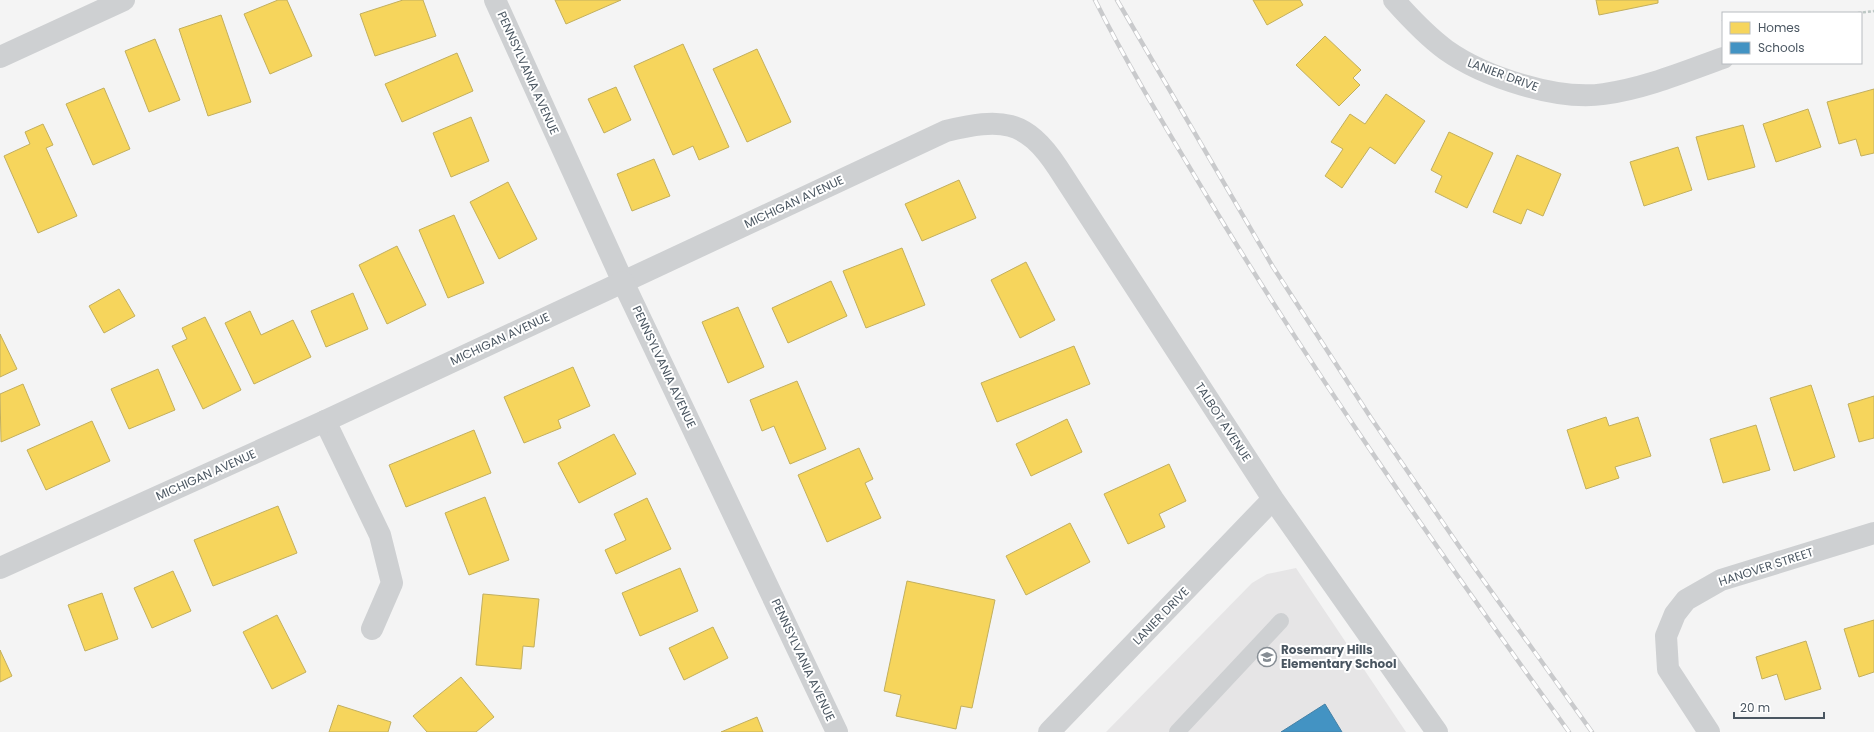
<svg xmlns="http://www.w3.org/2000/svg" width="1874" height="732" font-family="Poppins,sans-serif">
<rect width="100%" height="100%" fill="#f4f4f4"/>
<!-- education -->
<path fill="#e6e5e6" d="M1296 568 1406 732H1106L1252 583 1267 574Z"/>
<!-- homes -->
<path fill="#f6d55c" stroke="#c2af5e" d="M278 0H287L312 56 270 74 244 14Z
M403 0H423L436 36 375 56 360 14Z
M555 0H621L566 24Z
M1253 0H1300L1303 5 1267 25Z
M1596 0H1658V3L1599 15Z
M221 15 251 102 208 116 179 29Z
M1325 36 1361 70 1353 78 1360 85 1339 106 1296 65Z
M155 39 180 100 149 112 125 51Z
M683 44 729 147 699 160 693 146 673 155 634 66Z
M757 49 791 122 747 142 713 69Z
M457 53 473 91 402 122 385 84Z
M616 87 631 120 604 133 588 99Z
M104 88 130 149 93 165 66 104Z
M1874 89V153L1861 156 1856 139 1839 144 1827 102Z
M1386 94 1425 121 1395 164 1370 147 1342 188 1325 176 1343 149 1331 142 1350 114 1365 124Z
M1808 109 1821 147 1776 162 1763 124Z
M471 117 489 161 451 177 433 133Z
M43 124 53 145 46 148 77 216 38 233 4 156 30 144 25 132Z
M1743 125 1755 167 1708 180 1696 137Z
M1449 132 1493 153 1467 208 1435 192 1442 176 1431 170Z
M1678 147 1692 190 1644 206 1630 162Z
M1517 155 1561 174 1543 216 1527 209 1521 224 1493 212Z
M654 159 670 196 632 211 617 174Z
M959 180 976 218 922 241 905 204Z
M508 182 537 239 499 259 470 202Z
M454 215 484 283 448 298 419 230Z
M397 246 426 305 387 324 359 265Z
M902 248 925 305 866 328 843 271Z
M1026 262 1055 320 1020 338 991 280Z
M831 281 847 316 788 343 772 308Z
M119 289 135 316 104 333 89 306Z
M353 293 368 329 326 347 311 311Z
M738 307 764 367 728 383 702 322Z
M250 311 261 335 293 320 311 357 254 384 225 323Z
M205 317 241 390 203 409 172 346 187 339 182 328Z
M0 334 17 369 0 377Z
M1074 346 1090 384 997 422 981 383Z
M573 367 590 406 558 420 561 428 524 443 504 397Z
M158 369 175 410 129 429 111 389Z
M797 381 826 449 790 464 774 426 762 431 750 400Z
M23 384 40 425 1 442 0 394Z
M1811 385 1835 457 1794 471 1770 398Z
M1874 396V438L1859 442 1848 404Z
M1606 417 1609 426 1638 417 1651 456 1615 467 1619 478 1586 489 1567 430Z
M1067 419 1082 452 1031 476 1016 444Z
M92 421 110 461 46 490 27 450Z
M1756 425 1770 470 1723 483 1710 439Z
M474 430 491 473 406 507 389 465Z
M614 434 636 474 579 503 558 463Z
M859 448 873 479 865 483 881 518 827 542 798 475Z
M1169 464 1186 501 1159 514 1165 527 1128 544 1104 494Z
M485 497 509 560 469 575 445 513Z
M647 498 671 549 616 574 605 550 626 540 614 514Z
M278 506 297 553 213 586 194 540Z
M1070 523 1090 562 1026 595 1006 556Z
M680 568 698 611 640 636 622 593Z
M173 571 191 611 152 628 134 588Z
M907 581 995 600 972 708 961 706 956 729 896 716 901 695 884 691Z
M102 593 118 639 85 651 68 605Z
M483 594 539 599 534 647 523 646 521 669 476 665Z
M277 615 306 672 272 689 243 632Z
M1874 620V672L1859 677 1844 629Z
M713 627 728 658 684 680 669 648Z
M1806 641 1821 689 1785 700 1777 674 1762 679 1756 657Z
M0 650 12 676 0 682Z
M461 677 494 717 476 732H427L413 716Z
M338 705 391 722 388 732H329Z
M757 717 763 732H721Z"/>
<!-- schools -->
<path fill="#4393c3" stroke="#4581a6" d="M1325 704 1342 732H1281Z"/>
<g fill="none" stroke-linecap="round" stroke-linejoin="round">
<!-- path -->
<path stroke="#bcc7c4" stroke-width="2.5" stroke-dasharray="3 2" stroke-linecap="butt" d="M1858 13 1874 11
M1723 20V21"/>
<!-- service -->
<path stroke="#ced0d2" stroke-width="16" d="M1177 732 1281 621"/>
<!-- minor -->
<path stroke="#ced0d2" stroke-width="22" d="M495 0 623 282 946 131C1001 118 1025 118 1058 168L1273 499 1437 732
M1394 0C1410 18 1427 36 1446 50 1484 77 1558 101 1604 94 1646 88 1684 72 1723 58
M0 57 124 0
M325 421 380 535 392 583 372 629
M1049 732 1273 499
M1709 732 1668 669 1666 636 1675 614 1686 600 1721 580 1874 533"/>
<!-- tertiary -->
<path stroke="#ced0d2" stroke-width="22" d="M0 568 325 421 623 282 837 732"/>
<defs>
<path id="rail" d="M1095 0C1129 68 1169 133 1208 198 1319 382 1443 557 1569 732
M1117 0 1273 267 1371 418 1461 549 1592 732"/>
</defs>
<!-- rail casing -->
<use href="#rail" stroke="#c9cacc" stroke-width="4.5"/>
<!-- rail -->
<use href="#rail" stroke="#fff" stroke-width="3" stroke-dasharray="9" stroke-linecap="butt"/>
</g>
<!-- icons -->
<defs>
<symbol id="school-ring" viewBox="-11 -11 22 22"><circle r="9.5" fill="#fff" stroke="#868d94" stroke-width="1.5"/><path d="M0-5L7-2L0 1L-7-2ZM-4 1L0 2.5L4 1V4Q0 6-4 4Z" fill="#868d94"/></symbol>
</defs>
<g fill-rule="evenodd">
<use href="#school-ring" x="1256" y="646" width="22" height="22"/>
</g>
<g text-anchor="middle" stroke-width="4" stroke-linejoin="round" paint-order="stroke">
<!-- street labels -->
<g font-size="12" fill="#4a5661" stroke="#fff">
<text transform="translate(528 73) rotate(66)" y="4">PENNSYLVANIA AVENUE</text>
<text transform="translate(1503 75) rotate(20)" y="4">LANIER DRIVE</text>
<text transform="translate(794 202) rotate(-25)" y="4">MICHIGAN AVENUE</text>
<text transform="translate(500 339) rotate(-25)" y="4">MICHIGAN AVENUE</text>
<text transform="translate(664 367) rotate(65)" y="4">PENNSYLVANIA AVENUE</text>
<text transform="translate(1223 422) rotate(57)" y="4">TALBOT AVENUE</text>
<text transform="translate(206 475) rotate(-24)" y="4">MICHIGAN AVENUE</text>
<text transform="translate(1766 567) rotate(-18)" y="4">HANOVER STREET</text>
<text transform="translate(1161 616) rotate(-46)" y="4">LANIER DRIVE</text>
<text transform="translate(803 660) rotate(65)" y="4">PENNSYLVANIA AVENUE</text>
</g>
<!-- poi labels -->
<g font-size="12" font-weight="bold" fill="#4a5661" stroke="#fff" text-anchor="start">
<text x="1281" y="654">Rosemary Hills<tspan x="1281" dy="14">Elementary School</tspan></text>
</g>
</g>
<!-- legend -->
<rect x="1722" y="12" width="140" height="52" fill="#ffffff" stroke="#b7bbc0"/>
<rect x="1730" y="22" width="20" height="12" fill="#f6d55c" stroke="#b7bbc0"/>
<text x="1758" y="32" font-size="12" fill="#4a5661">Homes</text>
<rect x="1730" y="42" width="20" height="12" fill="#4393c3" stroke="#b7bbc0"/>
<text x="1758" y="52" font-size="12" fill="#4a5661">Schools</text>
<!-- scale -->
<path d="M1734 712v6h90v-6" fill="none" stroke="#4a5661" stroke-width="2"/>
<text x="1740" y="712" font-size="12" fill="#4a5661" stroke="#ffffff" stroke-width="3" paint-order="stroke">20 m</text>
</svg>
